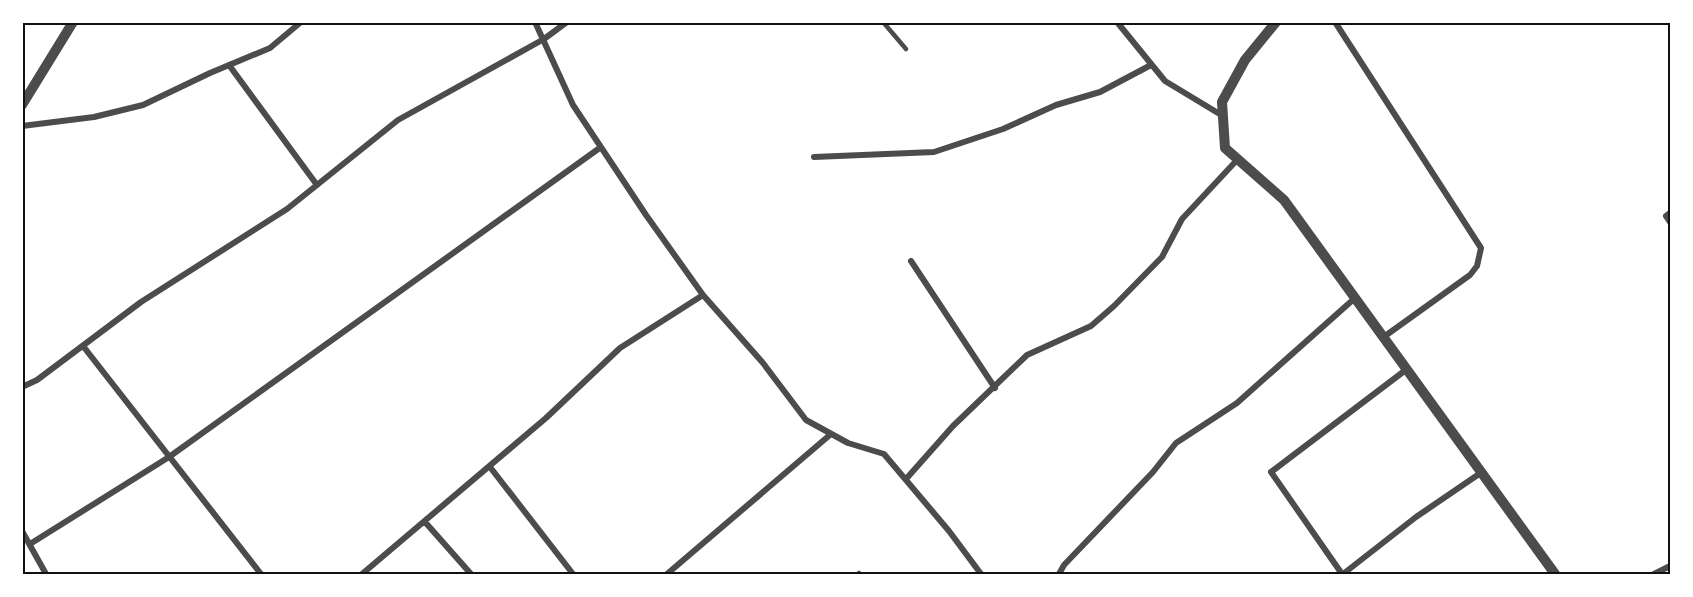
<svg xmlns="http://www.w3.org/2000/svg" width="1693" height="597" font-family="Karla,sans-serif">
<rect width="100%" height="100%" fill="#fff"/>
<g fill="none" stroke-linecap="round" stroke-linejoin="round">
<!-- service -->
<path stroke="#4c4c4c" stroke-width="4.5" d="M883 22 906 49
M859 573 860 574"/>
<!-- minor -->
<path stroke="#4c4c4c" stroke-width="6" d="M535 22 573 105 646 215 703 295
M1117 22 1165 81 1223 116
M1335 22 1481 248 1477 266 1470 275 1385 336
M229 65 317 185
M22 126 94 117 143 105 210 73 270 48 301 22
M814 157 934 152 1003 129 1056 105 1100 92 1151 65
M1670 213 1666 216 1670 222
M911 261 995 388
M83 346 261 574
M22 387 37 380 141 302 287 209 398 120 544 39 567 22
M490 467 573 574
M906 479 953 426 1027 355 1091 326 1114 306 1162 257 1182 219 1237 160
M425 522 471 574
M22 531 46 574
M30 544 169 457 601 147
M362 574 546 418 620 348 703 295 763 363 806 420 848 443 884 454 949 531 981 574
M667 574 831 434
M1059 574 1064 565 1153 472 1176 443 1237 403 1355 298
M1342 574 1271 472 1407 369
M1343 574 1416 517 1482 472
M1654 574 1670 566"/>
<!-- tertiary -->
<path stroke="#4c4c4c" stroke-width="10" d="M1276 22 1245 60 1222 102 1225 148 1284 200 1555 574
M22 105 73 22"/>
</g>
<!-- border -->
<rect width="1693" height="597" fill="none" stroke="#ffffff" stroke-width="48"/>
<rect x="24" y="24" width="1645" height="549" fill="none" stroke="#111" stroke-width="2"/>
</svg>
